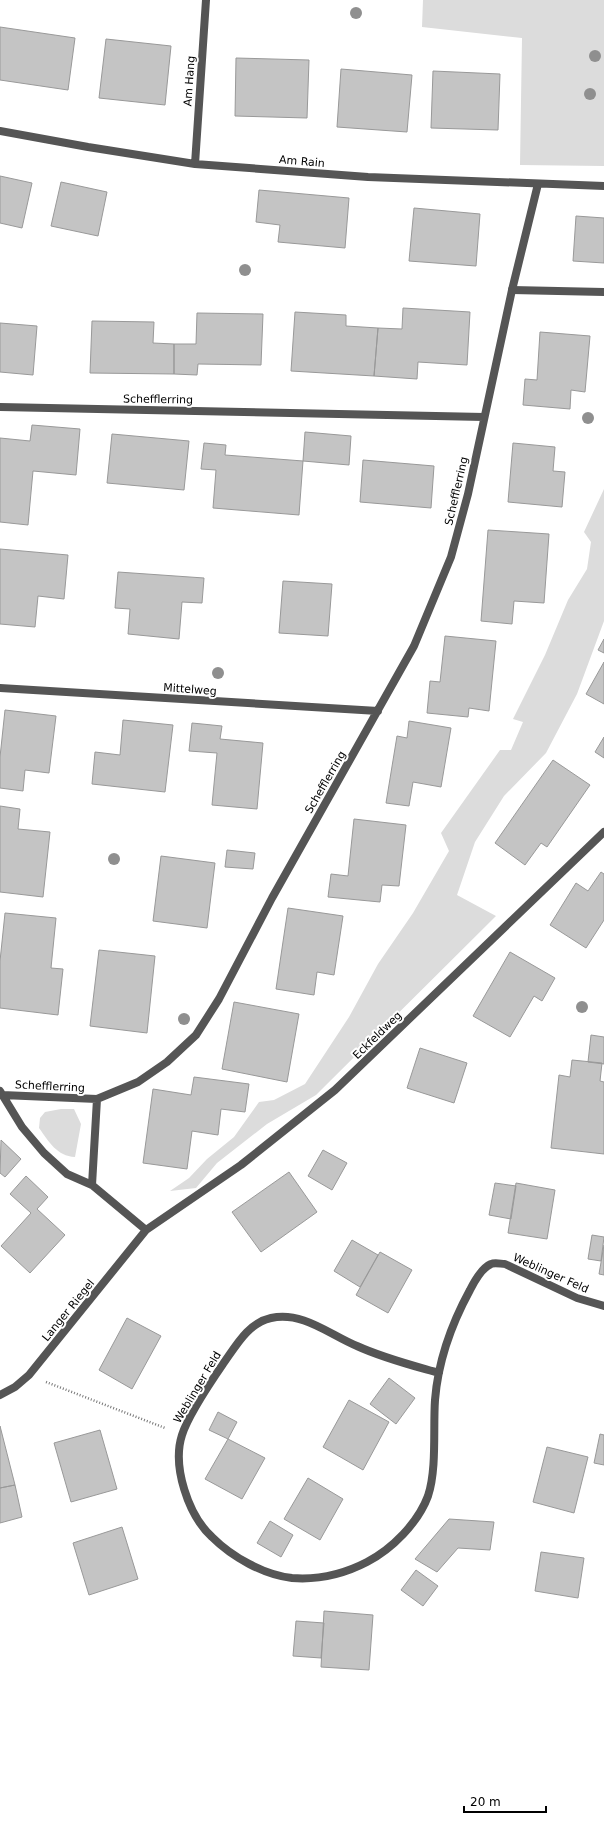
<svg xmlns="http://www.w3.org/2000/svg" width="604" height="1826" font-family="'DejaVu Sans',sans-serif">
<rect width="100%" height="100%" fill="#fff"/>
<!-- green -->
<path fill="#dcdcdc" d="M423 0H604V166L520 165 522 38 422 27Z
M604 489V621L577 694 546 753 504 796 475 842 457 895 496 916 316 1095 267 1124 217 1163 196 1188 170 1191 189 1178 207 1159 234 1137 259 1102 274 1100 305 1084 349 1017 378 964 413 913 449 851 441 833 500 750H511L523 722 513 719 545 655 568 600 587 569 591 542 584 532Z
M61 1109H74L81 1124 75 1157C57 1156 49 1142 39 1128L40 1118 45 1112Z"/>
<!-- building -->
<path fill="#c4c4c4" stroke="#999" d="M0 27 75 38 68 90 0 80Z
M106 39 171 46 165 105 99 98Z
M236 58 309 60 307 118 235 116Z
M341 69 412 75 407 132 337 127Z
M433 71 500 74 498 130 431 128Z
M0 176 32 183 22 228 0 223Z
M61 182 107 192 98 236 51 226Z
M259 190 349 198 345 248 278 242 280 225 256 222Z
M414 208 480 214 476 266 409 261Z
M576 216 604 218V263L573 261Z
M403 308 470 312 467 365 418 362 417 379 374 376 378 328 402 329Z
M295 312 346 315V326L378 328 374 376 291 371Z
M197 313 263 314 261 365 198 364 197 375 174 374V344H196Z
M92 321 154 322 153 343 174 344V374L90 373Z
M0 323 37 326 33 375 0 372Z
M540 332 590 336 585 392 571 390 570 409 523 405 525 379 537 380Z
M32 425 80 429 76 475 33 471 28 525 0 522V438L30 441Z
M305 432 351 436 349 465 303 461Z
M112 434 189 441 184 490 107 483Z
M204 443 226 445 225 455 303 461 299 515 213 508 216 470 201 469Z
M513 443 555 447 553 471 565 472 562 507 508 502Z
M363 460 434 466 431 508 360 502Z
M488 530 549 534 544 603 514 601 512 624 481 621Z
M0 549 68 555 64 599 38 596 35 627 0 624Z
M118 572 204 578 202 603 182 602 179 639 128 634 130 609 115 608Z
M283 581 332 584 328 636 279 633Z
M445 636 496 641 489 711 469 708 468 717 427 713 430 681 440 682Z
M604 639V653L598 650Z
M604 662V704L586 694Z
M5 710 56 716 49 773 25 770 23 791 0 788V757Z
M123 720 173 725 165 792 92 784 95 752 120 755Z
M409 721 451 728 441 787 413 782 409 806 386 803 397 736 407 738Z
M192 723 222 726 220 739 263 743 257 809 212 805 217 753 189 751Z
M604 737V758L595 752Z
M553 760 590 785 547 847 541 843 525 865 495 843Z
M0 806 20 809 18 829 50 832 43 897 0 892Z
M354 819 406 825 399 886 382 885 380 902 328 897 331 874 348 876Z
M227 850 255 853 253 869 225 867Z
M161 856 215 863 207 928 153 921Z
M601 872 604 874V920L586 948 550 925 576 883 588 891Z
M288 908 343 916 334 975 317 972 314 995 276 989Z
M5 913 56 918 51 968 63 969 58 1015 0 1008V961Z
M99 950 155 956 147 1033 90 1026Z
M510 952 555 978 542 1001 534 996 510 1037 473 1016Z
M234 1002 299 1014 287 1082 222 1069Z
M591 1035 604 1037V1064L588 1062Z
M420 1048 467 1063 454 1103 407 1088Z
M572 1060 602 1063 600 1081 604 1082V1154L551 1148 559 1075 570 1077Z
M194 1077 249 1084 245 1112 221 1109 218 1135 192 1131 187 1169 143 1163 153 1089 191 1095Z
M1 1140 21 1159 5 1177 0 1173Z
M323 1150 347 1163 332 1190 308 1176Z
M289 1172 317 1212 261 1252 232 1212Z
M26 1176 48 1197 37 1209 65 1235 30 1273 1 1246 31 1213 10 1194Z
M495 1183 516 1186 511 1219 489 1215Z
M516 1183 555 1190 547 1239 508 1233Z
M592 1235 604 1237 601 1261 588 1259Z
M352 1240 378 1255 360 1287 334 1271Z
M604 1245V1275L599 1274Z
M380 1252 412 1270 388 1313 356 1295Z
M127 1318 161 1336 132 1389 99 1370Z
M389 1378 415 1398 396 1424 370 1404Z
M349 1400 389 1422 363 1470 323 1447Z
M218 1412 237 1422 228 1439 209 1430Z
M0 1426 15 1485 0 1488Z
M100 1430 117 1489 71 1502 54 1443Z
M600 1434 604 1435V1465L594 1463Z
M228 1439 265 1458 242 1499 205 1479Z
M547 1447 588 1457 574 1513 533 1502Z
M308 1478 343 1499 320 1540 284 1519Z
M15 1485 22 1517 0 1523V1488Z
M449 1519 494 1522 490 1550 458 1548 437 1572 415 1559Z
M270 1521 293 1535 281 1557 257 1543Z
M122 1527 138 1579 89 1595 73 1543Z
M541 1552 584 1558 578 1598 535 1591Z
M416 1570 438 1586 423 1606 401 1590Z
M324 1611 373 1615 369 1670 321 1667Z
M296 1621 324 1623 321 1658 293 1656Z"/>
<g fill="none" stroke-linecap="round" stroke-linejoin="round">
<!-- path -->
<path stroke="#777" stroke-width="2.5" stroke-dasharray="1 2" stroke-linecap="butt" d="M46 1382 165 1428"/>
<!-- lane -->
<path stroke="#555" stroke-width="8" d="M512 290 604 292"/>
<!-- street -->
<path stroke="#555" stroke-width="8" d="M0 131 88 147 195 164 368 177 604 186
M195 164 206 0
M0 407 484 417
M0 688 378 711
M0 1091 22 1127 44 1153 67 1174 92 1185 146 1230
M2 1095 97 1099 92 1185
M97 1099 138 1082 167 1062 196 1035 219 999 272 898 414 646 451 557 468 494 512 290 538 184
M439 1373C411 1365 383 1358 357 1346 330 1335 303 1311 271 1318 248 1323 236 1346 223 1364 212 1380 188 1416 182 1435 172 1466 188 1515 212 1537 232 1557 264 1575 292 1578 318 1580 344 1574 367 1562 392 1549 418 1523 428 1496 437 1469 433 1429 435 1400 438 1362 452 1323 470 1290 474 1282 482 1268 491 1264 495 1262 501 1264 505 1264L577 1298 604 1306
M0 1395 15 1387 29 1375 146 1230 241 1165 335 1090 604 832"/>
</g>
<!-- trees -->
<g fill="#8f8f8f">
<circle cx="356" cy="13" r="6"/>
<circle cx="595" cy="56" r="6"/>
<circle cx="590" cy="94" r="6"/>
<circle cx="245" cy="270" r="6"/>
<circle cx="588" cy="418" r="6"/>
<circle cx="218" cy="673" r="6"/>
<circle cx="114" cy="859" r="6"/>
<circle cx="582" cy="1007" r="6"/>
<circle cx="184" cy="1019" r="6"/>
</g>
<g text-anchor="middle" stroke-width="4" stroke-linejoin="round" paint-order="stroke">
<!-- street labels -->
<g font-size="11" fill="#000" stroke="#fff">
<text transform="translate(189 81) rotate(-86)" y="4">Am Hang</text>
<text transform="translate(302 161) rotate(5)" y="4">Am Rain</text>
<text transform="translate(158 399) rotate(1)" y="4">Schefflerring</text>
<text transform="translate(456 491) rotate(-77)" y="4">Schefflerring</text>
<text transform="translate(190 689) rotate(4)" y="4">Mittelweg</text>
<text transform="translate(325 782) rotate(-60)" y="4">Schefflerring</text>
<text transform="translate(377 1035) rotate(-44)" y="4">Eckfeldweg</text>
<text transform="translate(50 1086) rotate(3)" y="4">Schefflerring</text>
<text transform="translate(551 1273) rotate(24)" y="4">Weblinger Feld</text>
<text transform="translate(68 1310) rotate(-51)" y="4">Langer Riegel</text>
<text transform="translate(197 1387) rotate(-59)" y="4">Weblinger Feld</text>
</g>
</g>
<!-- scale -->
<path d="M464 1806v6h82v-6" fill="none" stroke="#000000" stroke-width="2"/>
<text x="470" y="1806" font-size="12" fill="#000000" stroke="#ffffff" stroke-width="3" paint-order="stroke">20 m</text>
</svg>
